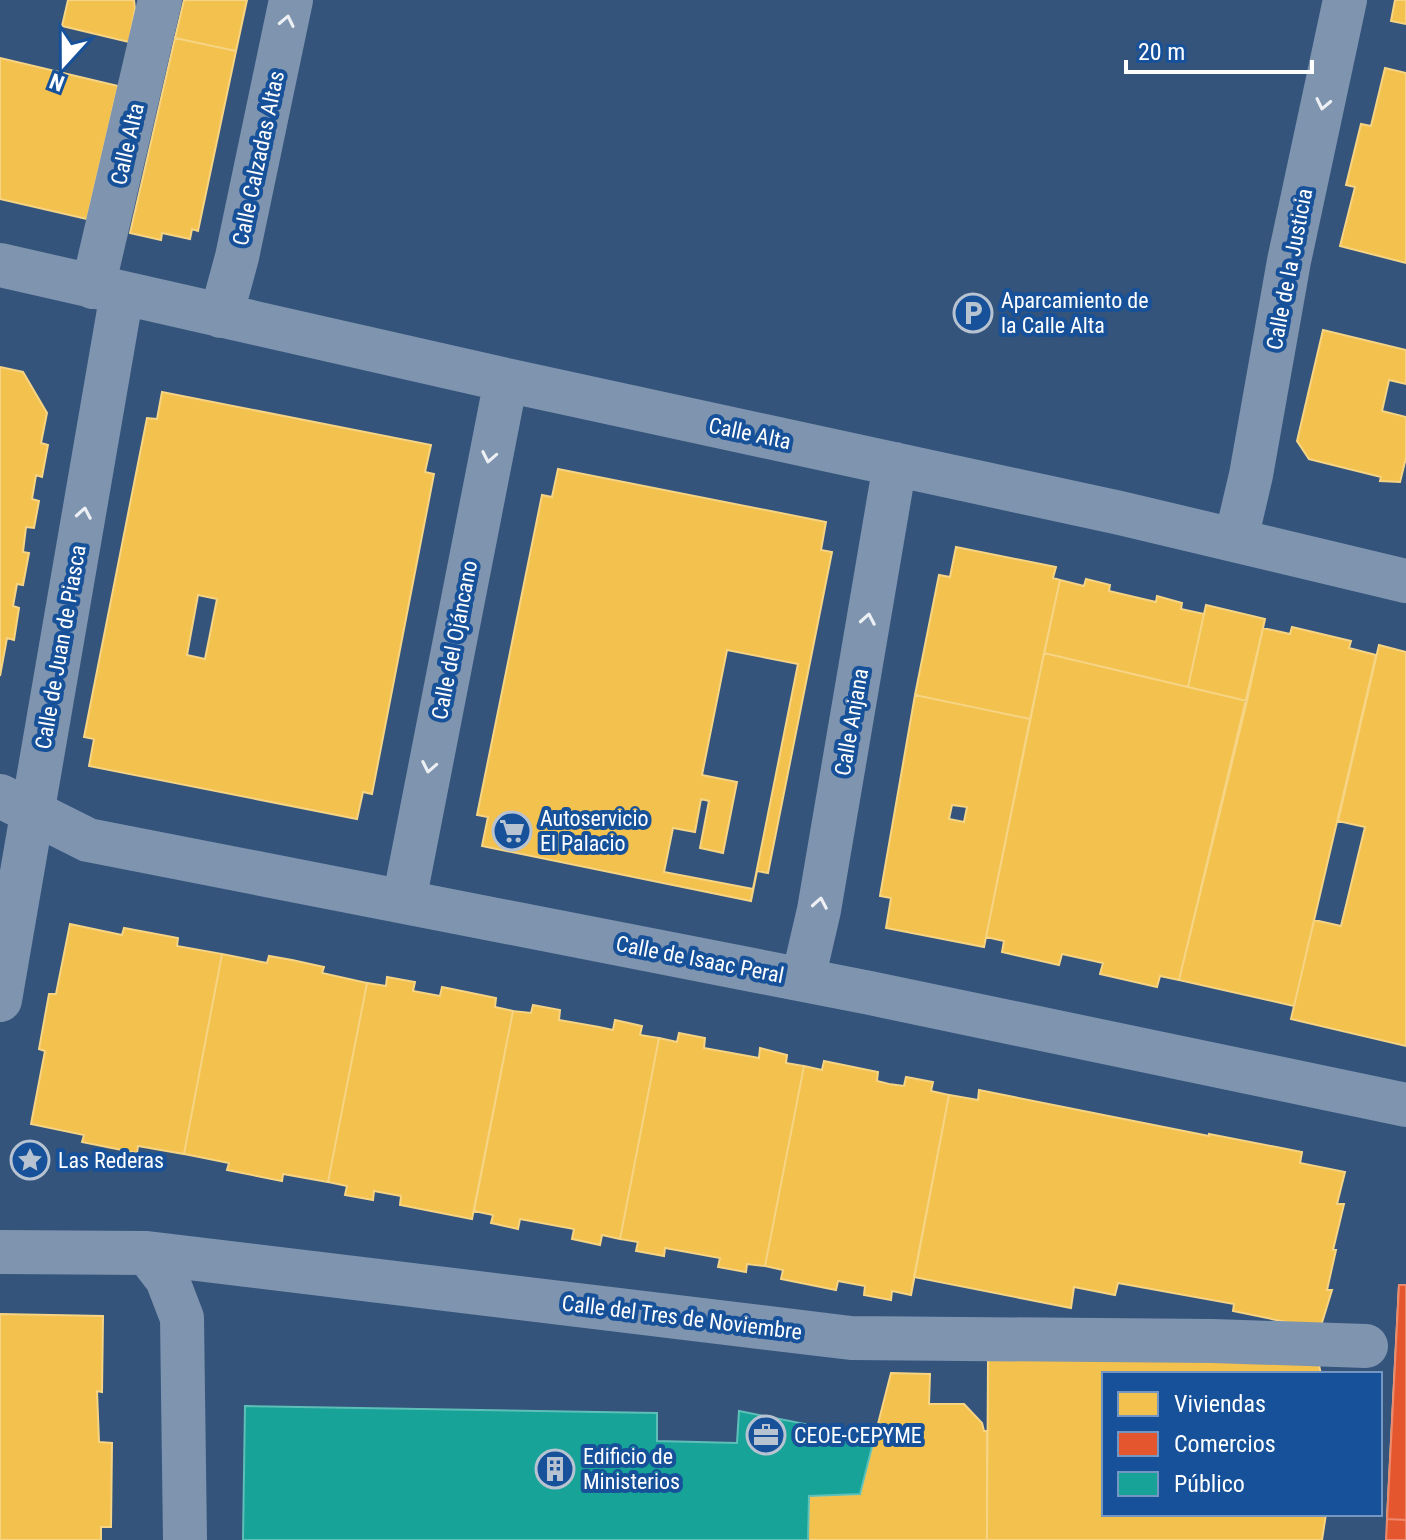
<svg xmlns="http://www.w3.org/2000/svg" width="1406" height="1540" font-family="'Roboto Condensed',sans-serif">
<rect width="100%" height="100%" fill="#34547c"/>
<!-- homes -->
<path fill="#f2c14e" stroke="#f6d483" stroke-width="2" fill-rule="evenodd" d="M68 0H134L135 9 129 42 62 26Z
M184 0H247L236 51 175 38Z
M1395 0H1406V24L1391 21Z
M175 38 236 51 198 231 192 229 190 239 162 233 161 240 130 233Z
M0 58 118 86 87 219 0 199Z
M1385 68 1406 73V263L1340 246 1355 187 1346 185 1361 124 1371 126Z
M1323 330 1406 350V384L1389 380 1382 411 1406 417V458L1400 482 1380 481 1381 477 1309 459 1297 441Z
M0 367 23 372 47 413 41 443 48 445 42 477 36 475 32 499 39 501 34 528 26 527 23 552 29 553 23 585 17 584 13 606 19 608 14 640 7 638 0 676Z
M162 392 431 445 425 472 434 474 372 794 363 792 357 819 89 766 94 739 84 737 147 418 157 419ZM198 595 217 599 205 659 187 655Z
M558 469 826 522 821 550 832 552 768 873 757 871 751 901 482 846 488 817 477 815 542 495 552 497Z
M956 547 1056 567 1053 578 1060 580 1030 719 915 695 939 575 950 577Z
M1086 579 1110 585 1109 591 1156 602 1157 596 1182 603 1181 609 1204 614 1188 687 1044 653 1060 580 1084 586Z
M1206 605 1265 619 1247 701 1188 687Z
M1292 627 1351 641 1349 648 1376 655 1294 1006 1179 980 1263 628 1290 634Z
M1379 645 1406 652V1046L1291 1019 1314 920 1341 926 1365 827 1338 821Z
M727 650 798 664 753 889 664 872 673 828 695 832 701 799 709 801 700 848 723 853 737 782 702 775Z
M1044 653 1247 701 1179 980 1160 976 1157 987 1100 974 1103 963 1062 954 1059 965 1002 952 1004 941 986 937Z
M915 695 1030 719 984 947 886 928 891 898 880 896ZM952 805 967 807 964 822 949 819Z
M70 924 122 935 124 928 178 938 177 946 222 954 184 1154 138 1146 137 1153 82 1142 84 1135 31 1124 45 1051 39 1049 49 994H56Z
M222 954 267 963 269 956 292 960 324 967 322 973 367 983 328 1182 283 1174 282 1181 227 1170 229 1163 184 1154Z
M387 977 415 982 413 991 440 996 442 987 496 998 495 1007 513 1011 472 1219 400 1205 401 1196 374 1191 373 1200 345 1195 347 1186 328 1182 367 983 386 986Z
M533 1005 560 1010 559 1020 599 1027 613 1030 615 1020 642 1026 640 1035 659 1038 620 1239 602 1235 600 1245 572 1239 574 1229 520 1219 518 1229 491 1223 493 1215 474 1211 513 1011 531 1013Z
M679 1033 705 1038 704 1048 759 1058 760 1048 787 1055 786 1063 804 1066 765 1266 747 1264 746 1272 718 1267 720 1258 665 1248 664 1256 636 1251 638 1242 620 1239 659 1038 677 1042Z
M824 1061 878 1072 877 1081 889 1084 904 1086 906 1077 933 1082 931 1091 949 1095 911 1295 892 1291 891 1300 864 1295 865 1286 838 1281 836 1290 781 1279 783 1270 765 1266 804 1066 822 1070Z
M979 1090 1209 1136V1134L1302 1152 1300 1163 1345 1172 1337 1204H1344L1333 1250H1336L1327 1290H1332L1320 1329 1233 1311 1234 1304 1118 1283 1115 1295 1074 1287 1071 1308 914 1277 949 1095 978 1100Z
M1399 1285H1406V1520L1387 1519Z
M0 1314 103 1316 102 1392 97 1391 99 1442 112 1443 111 1527H101V1540H0Z
M988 1358 1318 1361 1321 1374H1104V1514H1326L1322 1540H987Z
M891 1373 930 1374 929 1404H964L982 1423 984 1431H987V1540H808L809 1496 860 1494Z"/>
<!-- shops -->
<path fill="#e4572e" stroke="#ec896d" stroke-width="2" d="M1399 1285H1406V1540H1386Z
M1387 1519 1406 1520V1540H1386Z"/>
<!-- public -->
<path fill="#17a398" stroke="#5dbfb7" stroke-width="2" d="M245 1406 657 1413V1441L737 1443 739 1411 825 1428 824 1434 873 1443 860 1494 809 1496 808 1540H243Z"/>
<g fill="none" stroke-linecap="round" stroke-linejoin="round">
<!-- minor -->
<path stroke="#7f94ae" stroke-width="44" d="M0 265 506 380 1120 513 1406 581
M93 287 160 0
M221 316 237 257 291 0
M1236 539 1251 475 1289 261 1345 0
M0 796 88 840 870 993 1406 1105
M404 901 506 380
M803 979 819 910 895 464
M0 1000 122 293
M0 1252 147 1253 851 1338 1213 1341 1366 1346
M147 1253 167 1279 182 1318 185 1540"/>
</g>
<!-- one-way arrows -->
<defs><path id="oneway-chevron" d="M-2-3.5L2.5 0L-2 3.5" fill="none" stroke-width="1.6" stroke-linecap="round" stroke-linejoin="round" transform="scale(2)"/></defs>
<g stroke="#eceff3">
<use href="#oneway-chevron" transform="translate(287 21) rotate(-78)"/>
<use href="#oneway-chevron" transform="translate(1323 104) rotate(102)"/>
<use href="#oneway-chevron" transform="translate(489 457) rotate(101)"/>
<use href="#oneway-chevron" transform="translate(84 513) rotate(-80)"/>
<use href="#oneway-chevron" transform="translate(868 619) rotate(-80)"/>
<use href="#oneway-chevron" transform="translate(429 767) rotate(101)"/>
<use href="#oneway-chevron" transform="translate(820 903) rotate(-80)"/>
</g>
<!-- icons -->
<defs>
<symbol id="parking-ring" viewBox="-11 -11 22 22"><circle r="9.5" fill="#16519a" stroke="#b8c3d1" stroke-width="1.5"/><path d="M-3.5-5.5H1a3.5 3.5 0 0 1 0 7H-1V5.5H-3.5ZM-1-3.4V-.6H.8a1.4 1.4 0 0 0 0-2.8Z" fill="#b8c3d1"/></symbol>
<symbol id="supermarket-ring" viewBox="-11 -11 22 22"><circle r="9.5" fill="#16519a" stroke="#b8c3d1" stroke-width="1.5"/><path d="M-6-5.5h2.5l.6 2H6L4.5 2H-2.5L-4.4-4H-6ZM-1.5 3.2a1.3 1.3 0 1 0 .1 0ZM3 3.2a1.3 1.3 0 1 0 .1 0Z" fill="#b8c3d1"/></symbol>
<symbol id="sight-ring" viewBox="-11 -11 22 22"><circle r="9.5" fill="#16519a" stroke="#b8c3d1" stroke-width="1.5"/><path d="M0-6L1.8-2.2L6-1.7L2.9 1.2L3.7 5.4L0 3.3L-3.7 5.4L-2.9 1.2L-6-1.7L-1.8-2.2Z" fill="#b8c3d1"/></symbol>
<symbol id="office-ring" viewBox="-11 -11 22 22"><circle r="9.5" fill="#16519a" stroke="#b8c3d1" stroke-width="1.5"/><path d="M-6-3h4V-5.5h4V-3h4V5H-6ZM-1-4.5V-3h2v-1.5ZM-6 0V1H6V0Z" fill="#b8c3d1"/></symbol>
<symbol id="building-ring" viewBox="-11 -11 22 22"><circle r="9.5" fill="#16519a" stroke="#b8c3d1" stroke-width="1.5"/><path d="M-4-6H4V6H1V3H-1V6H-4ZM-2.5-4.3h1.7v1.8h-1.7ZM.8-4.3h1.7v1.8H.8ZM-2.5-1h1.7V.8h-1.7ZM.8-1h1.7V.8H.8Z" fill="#b8c3d1"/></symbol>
</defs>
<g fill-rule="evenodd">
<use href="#parking-ring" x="951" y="291" width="44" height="44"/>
<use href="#supermarket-ring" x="490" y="809" width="44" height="44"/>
<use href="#sight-ring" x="8" y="1138" width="44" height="44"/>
<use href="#office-ring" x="744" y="1413" width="44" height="44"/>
<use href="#building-ring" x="533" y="1447" width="44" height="44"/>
</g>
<g text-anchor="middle" stroke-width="8" stroke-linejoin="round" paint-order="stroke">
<!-- street labels -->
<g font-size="22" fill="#fff" stroke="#16519a">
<text transform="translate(127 144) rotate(-77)" y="8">Calle Alta</text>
<text transform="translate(258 158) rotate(-78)" y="8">Calle Calzadas Altas</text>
<text transform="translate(1289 269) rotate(-79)" y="8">Calle de la Justicia</text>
<text transform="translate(750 433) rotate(12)" y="8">Calle Alta</text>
<text transform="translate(454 640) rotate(-79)" y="8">Calle del Ojáncano</text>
<text transform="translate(60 647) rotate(-80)" y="8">Calle de Juan de Piasca</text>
<text transform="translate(851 722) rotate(-80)" y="8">Calle Anjana</text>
<text transform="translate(700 959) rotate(11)" y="8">Calle de Isaac Peral</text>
<text transform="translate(682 1317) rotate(7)" y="8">Calle del Tres de Noviembre</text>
</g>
<!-- poi labels -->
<g font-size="22" fill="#fff" stroke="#16519a" text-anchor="start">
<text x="1001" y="308">Aparcamiento de<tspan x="1001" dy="25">la Calle Alta</tspan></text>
<text x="540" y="826">Autoservicio<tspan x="540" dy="25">El Palacio</tspan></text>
<text x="58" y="1168">Las Rederas</text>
<text x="794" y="1443">CEOE-CEPYME</text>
<text x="583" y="1464">Edificio de<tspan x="583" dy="25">Ministerios</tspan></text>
</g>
</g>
<!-- legend -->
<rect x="1102" y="1372" width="280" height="144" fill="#16519a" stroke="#7397c2" stroke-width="2"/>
<rect x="1118" y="1392" width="40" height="24" fill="#f2c14e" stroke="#7397c2" stroke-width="2"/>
<text x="1174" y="1412" font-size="24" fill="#ffffff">Viviendas</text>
<rect x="1118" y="1432" width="40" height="24" fill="#e4572e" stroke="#7397c2" stroke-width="2"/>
<text x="1174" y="1452" font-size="24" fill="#ffffff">Comercios</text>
<rect x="1118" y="1472" width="40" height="24" fill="#17a398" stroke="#7397c2" stroke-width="2"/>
<text x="1174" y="1492" font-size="24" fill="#ffffff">Público</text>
<!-- north arrow -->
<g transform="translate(64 64) rotate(201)" stroke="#16519a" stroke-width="6" paint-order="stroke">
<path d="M0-6L14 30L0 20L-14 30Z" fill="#ffffff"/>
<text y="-12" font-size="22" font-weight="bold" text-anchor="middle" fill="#ffffff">N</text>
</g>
<!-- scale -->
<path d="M1126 60v12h186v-12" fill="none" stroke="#ffffff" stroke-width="4"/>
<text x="1138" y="60" font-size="24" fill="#ffffff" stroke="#16519a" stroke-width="6" paint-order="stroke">20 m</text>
</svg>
